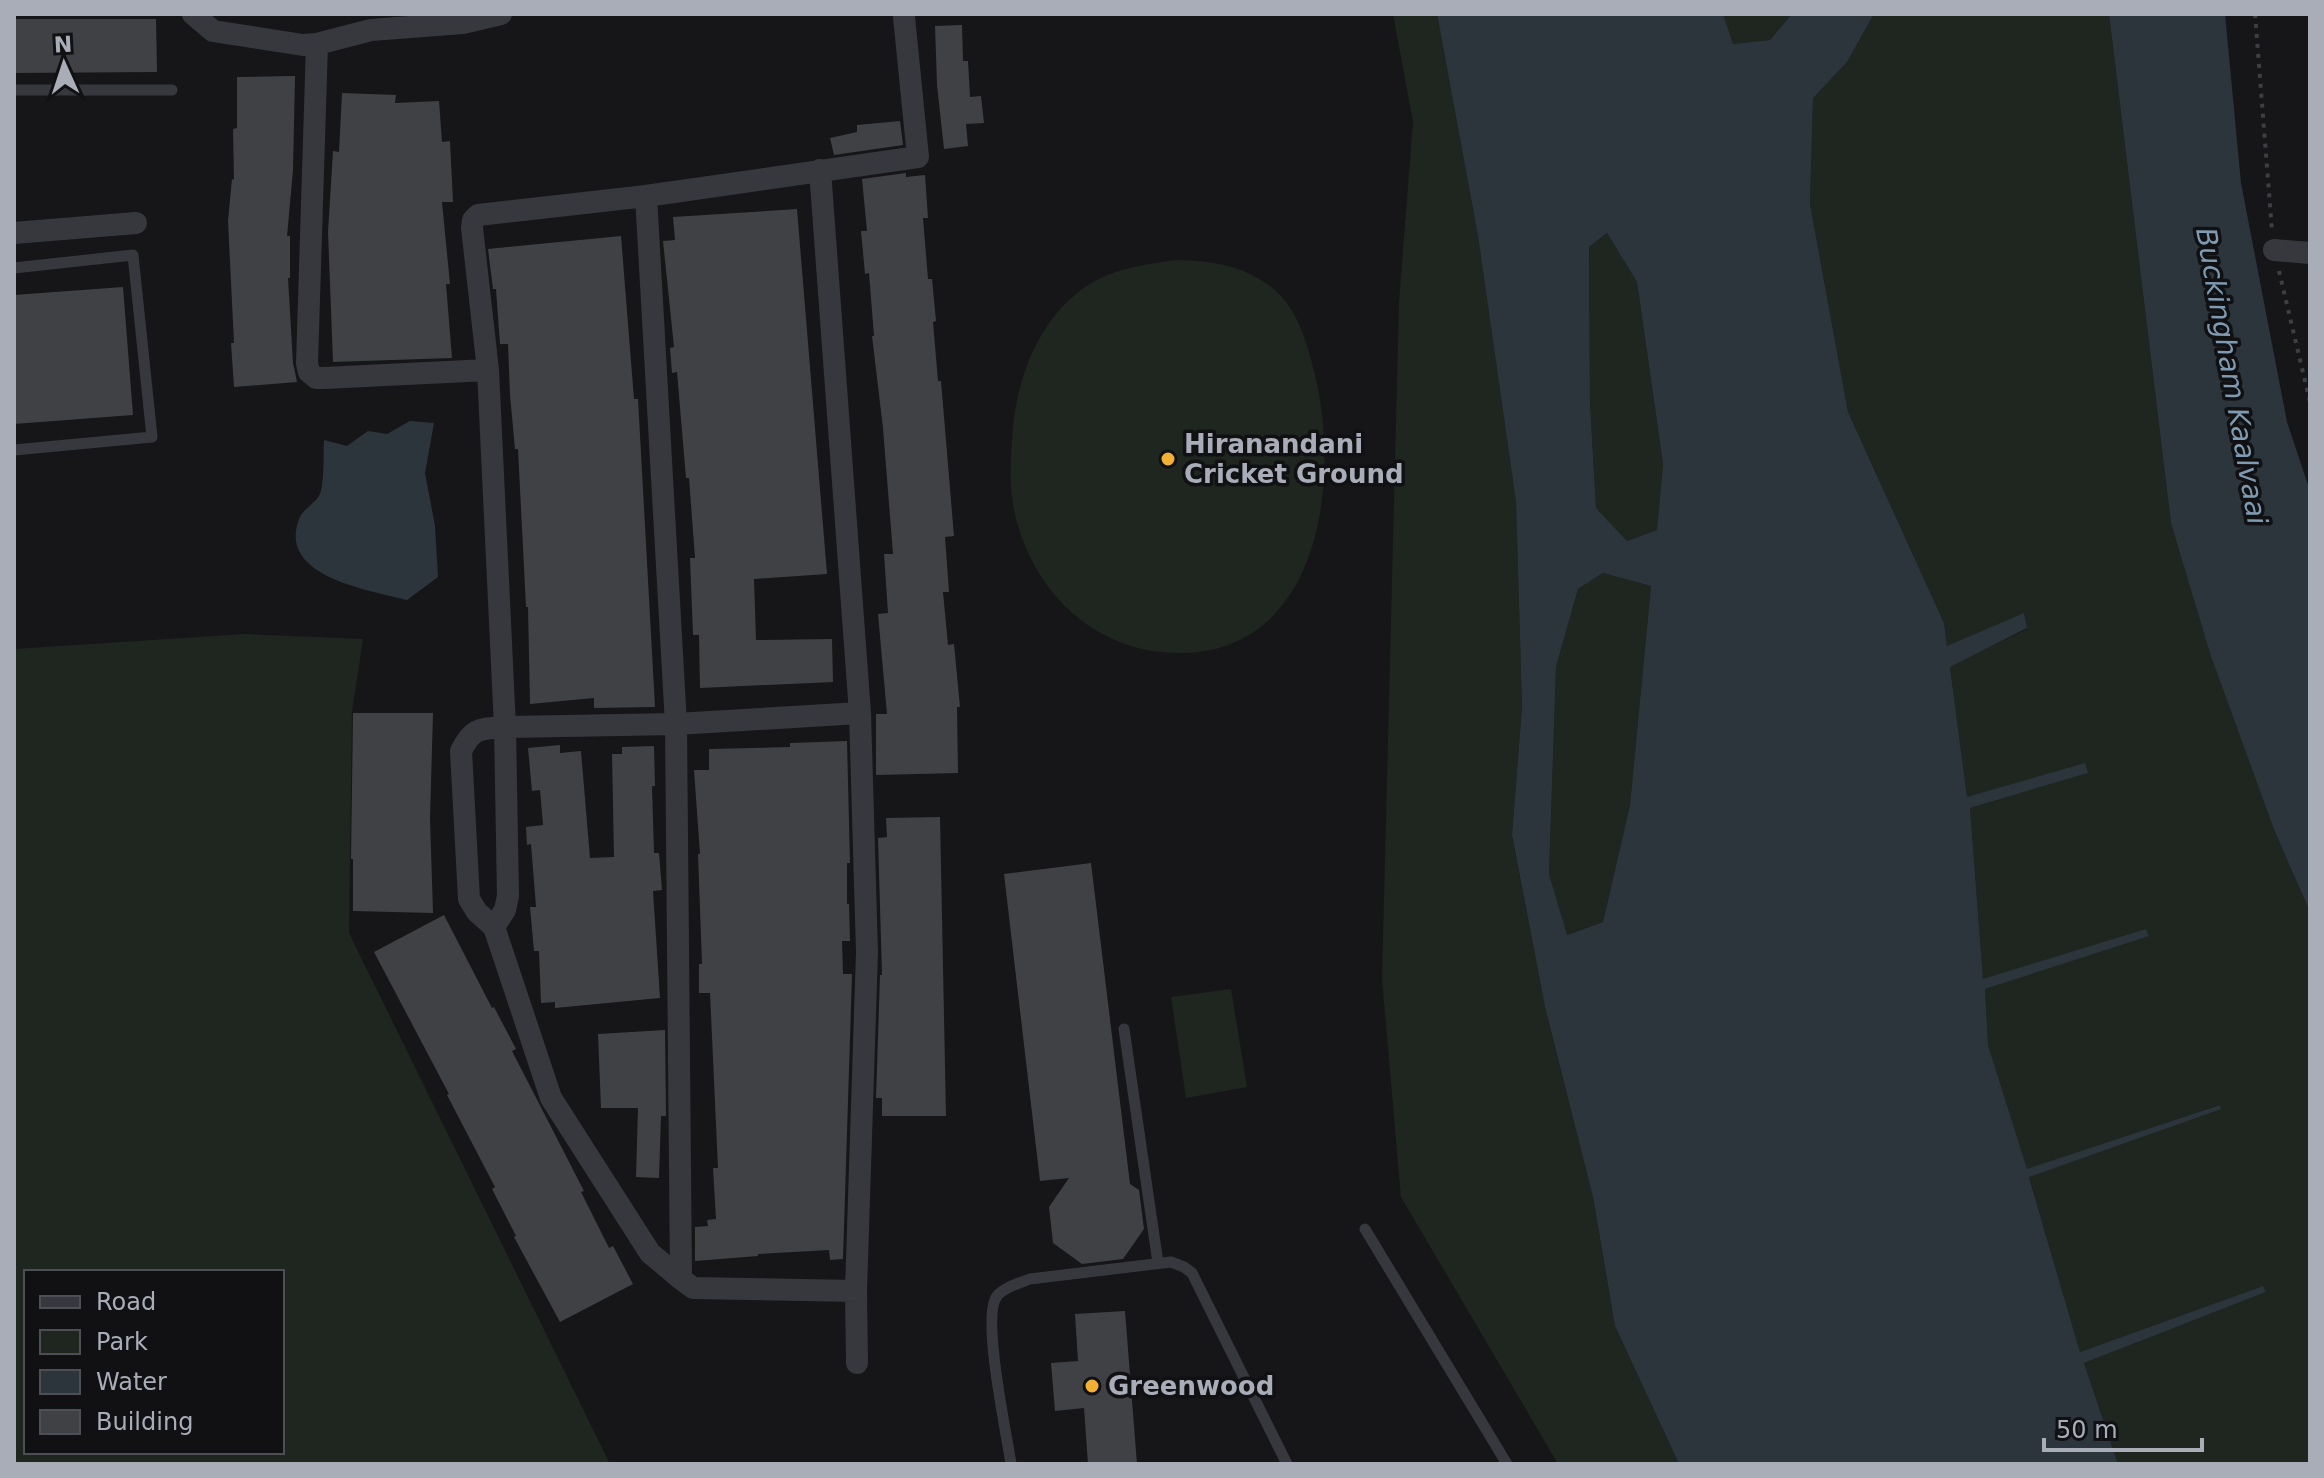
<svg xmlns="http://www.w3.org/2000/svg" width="2324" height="1478" font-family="'DejaVu Sans',sans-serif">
<rect width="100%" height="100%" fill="#161618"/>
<!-- green -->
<path fill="#1e261f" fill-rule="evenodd" d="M1393 14H1437L1478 236 1516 502 1522 707 1512 836 1545 1007 1593 1197 1615 1326 1679 1464H1558L1401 1197 1382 979 1399 303 1413 122Z
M1723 14H1792L1770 40 1732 44Z
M1874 14H2109L2171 523 2275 832 2310 912V1464H2118L2084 1363 2266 1292 2263 1286 2080 1352 2029 1176 2221 1108 2219 1105 2027 1170 1988 1045 1985 989 2149 935 2146 930 1983 980 1970 808 2087 773 2084 764 1967 798 1950 666 2027 629 2024 614 1947 647 1944 623 1848 412 1810 204 1813 97 1847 62Z
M1607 233 1637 282 1663 464 1657 530 1627 541 1596 508 1590 403 1589 247Z
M1178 260C1211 261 1242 265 1270 286 1298 307 1307 343 1315 375 1340 478 1322 648 1185 653 1096 656 1029 591 1013 505 1009 479 1011 453 1013 427 1018 376 1039 321 1081 290 1109 269 1145 264 1178 260Z
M1603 573 1651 586 1630 805 1603 922 1566 935 1549 874 1556 667 1578 589Z
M245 634 363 639 352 712 349 933 610 1464H14V649ZM26 1272H282V1452H26Z
M1231 989 1247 1087 1186 1098 1171 997Z"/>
<!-- water -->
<path fill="#2c353c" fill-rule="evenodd" d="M1437 14H1723L1733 44 1770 40 1792 14H1874L1847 62 1813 98 1810 204 1848 412 1944 623 1947 646 2024 613 2027 628 1950 667 1967 797 2085 763 2088 773 1970 808 1983 979 2146 929 2149 936 1985 989 1988 1045 2027 1169 2220 1105 2221 1109 2029 1177 2080 1352 2263 1286 2266 1292 2084 1363 2118 1464H1679L1615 1326 1593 1197 1545 1007 1512 835 1522 707 1516 502 1478 236ZM1607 233 1637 282 1663 464 1657 530 1627 541 1596 508 1590 403 1589 247ZM1603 573 1651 586 1630 805 1603 922 1567 935 1549 874 1556 667 1578 589Z
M2109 14H2225L2241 183 2287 422 2310 491V912L2275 832 2211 656 2171 523Z
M410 421 434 423 425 473 435 526 438 577 407 600C369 590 277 577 299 519 302 510 314 504 319 496 325 486 323 453 324 440L347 446 368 431 387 434Z"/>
<!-- building -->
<path fill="#404145" d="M14 19H156L157 72 14 73Z
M962 25 963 61H968L970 97 981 96 984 123 966 124 968 146 944 149 937 85 935 26Z
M295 76 293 170 287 236H290V278H288L293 363 297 382 234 387 231 343H234L228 221 232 179 234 180 233 129 237 128V77Z
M342 93 396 95 395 103 439 101 442 142 450 141 453 202H442L450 284H446L452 358 333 362 328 232 333 151 339 152Z
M900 121 903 145 834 155 830 138 857 132V125Z
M906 173V177L925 175 928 218H923L928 279H932L936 321 933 322 938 381H941L954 536 945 537 949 592H943L948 645 954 644 960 707H957L958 773 876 775V714H887L878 614 888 613 884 554H893L883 428 872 336H874L869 273 865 274 861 231H867L862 179Z
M797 209 827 574 754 579 756 640 832 639 833 682 700 688 699 635H693L690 558H695L689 478H686L677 372 672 373 670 348 674 347 663 241 675 240 673 217Z
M621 236 634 399H638L655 707 594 708V698L530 704 528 607H526L518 449H515L510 395 508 344H500L496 289H493L488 249Z
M123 287 133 415 14 424V295Z
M353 713H433L430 818 433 913 353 911V859H351Z
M847 741 850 863H847V904H849L850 941H842L843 974H852L843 1259 830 1260 829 1250 758 1254V1256L695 1261V1227L708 1226 707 1220 716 1219 713 1168H718L710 993H699V964H702L698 854H700L694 770H709V749L790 747V743Z
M560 745V753L581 751 590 858 614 857 612 754H622V747L654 746 655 786H652L654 853H659L662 890 653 891 660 998 555 1008V1002L541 1003 539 951H534L530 907H536L531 844 527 845 526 827 543 825 540 790 532 791 528 748Z
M940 817 946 1116H882V1098H876L880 975H882L878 838 887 837 886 818Z
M1091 863 1130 1184 1139 1190 1144 1229 1123 1259 1082 1264 1053 1243 1049 1207 1069 1178 1040 1181 1004 874Z
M444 915 492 1008 494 1007 516 1049 512 1051 584 1191 581 1192 609 1248 613 1246 633 1284 560 1322 514 1237 516 1236 492 1189 495 1187 447 1095 449 1094 374 952Z
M665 1030 666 1116H661L659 1178 636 1177 638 1108H601L598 1034Z
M1125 1311 1137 1464H1088L1084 1408 1055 1411 1051 1363 1078 1361 1075 1314Z"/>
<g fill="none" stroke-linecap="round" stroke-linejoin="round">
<!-- path -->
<path stroke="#3d3f44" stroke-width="4" stroke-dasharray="4 6" stroke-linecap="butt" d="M2255 14 2272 231
M2279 271 2310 402"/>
<!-- service -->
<path stroke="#37383d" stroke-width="11" d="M14 90H172
M14 268 133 255 152 437 14 450
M1124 1029 1158 1263
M1365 1229 1507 1464
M1011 1464C1007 1435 981 1316 997 1296 1004 1287 1020 1283 1030 1279L1171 1262 1184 1267 1192 1273 1287 1464"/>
<!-- minor -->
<path stroke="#37383d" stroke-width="22" d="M193 14 213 31 303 45 317 44 371 30 463 23 501 14
M317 44 307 363 309 372 316 378H324L488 370 472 228 473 220 478 215 646 196 918 157 904 17
M820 170 860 713 867 952 856 1291 857 1363
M646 196 676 724 860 713
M14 233 136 223
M2274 250 2310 253
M488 370 505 727 508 896 505 910 494 927 477 912 469 899 461 751C473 727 480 729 505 727L676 724 681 1279 693 1288 856 1291
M494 927 551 1098 650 1253 681 1279"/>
</g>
<!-- markers -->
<g fill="#f2b134" stroke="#111113" stroke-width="3">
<circle cx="1168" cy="459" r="8"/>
<circle cx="1092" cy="1386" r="8"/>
</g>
<g text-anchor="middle" stroke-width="7" stroke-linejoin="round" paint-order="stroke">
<!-- poi labels -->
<g font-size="26" font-weight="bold" fill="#a8adb8" stroke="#111113" text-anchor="start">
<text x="1184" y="453">Hiranandani<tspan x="1184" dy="30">Cricket Ground</tspan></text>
<text x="1108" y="1395">Greenwood</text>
</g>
<!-- water labels -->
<g font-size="28" font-style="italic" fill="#7f9bb3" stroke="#111113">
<text transform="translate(2232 376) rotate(80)" y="10">Buckingham Kaalvaai</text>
</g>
</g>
<!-- border -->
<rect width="2324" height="1478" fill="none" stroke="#a8adb8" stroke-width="32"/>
<!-- legend -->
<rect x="24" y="1270" width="260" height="184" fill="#111113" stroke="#4d4f55" stroke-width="2"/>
<rect x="40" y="1296" width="40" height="12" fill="#37383d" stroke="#4d4f55" stroke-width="2"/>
<text x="96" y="1310" font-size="24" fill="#a8adb8">Road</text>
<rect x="40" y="1330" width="40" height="24" fill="#1e261f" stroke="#4d4f55" stroke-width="2"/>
<text x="96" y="1350" font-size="24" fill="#a8adb8">Park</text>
<rect x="40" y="1370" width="40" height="24" fill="#2c353c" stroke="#4d4f55" stroke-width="2"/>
<text x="96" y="1390" font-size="24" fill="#a8adb8">Water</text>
<rect x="40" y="1410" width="40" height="24" fill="#404145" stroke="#4d4f55" stroke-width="2"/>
<text x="96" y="1430" font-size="24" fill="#a8adb8">Building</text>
<!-- north arrow -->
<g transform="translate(64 64) rotate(357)" stroke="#111113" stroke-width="6" paint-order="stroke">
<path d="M0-6L14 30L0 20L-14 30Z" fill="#a8adb8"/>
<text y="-12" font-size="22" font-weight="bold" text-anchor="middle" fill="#a8adb8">N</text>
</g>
<!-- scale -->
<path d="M2044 1438v12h158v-12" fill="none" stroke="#a8adb8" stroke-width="4"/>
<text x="2056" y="1438" font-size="24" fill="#a8adb8" stroke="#111113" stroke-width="6" paint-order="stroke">50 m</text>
</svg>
